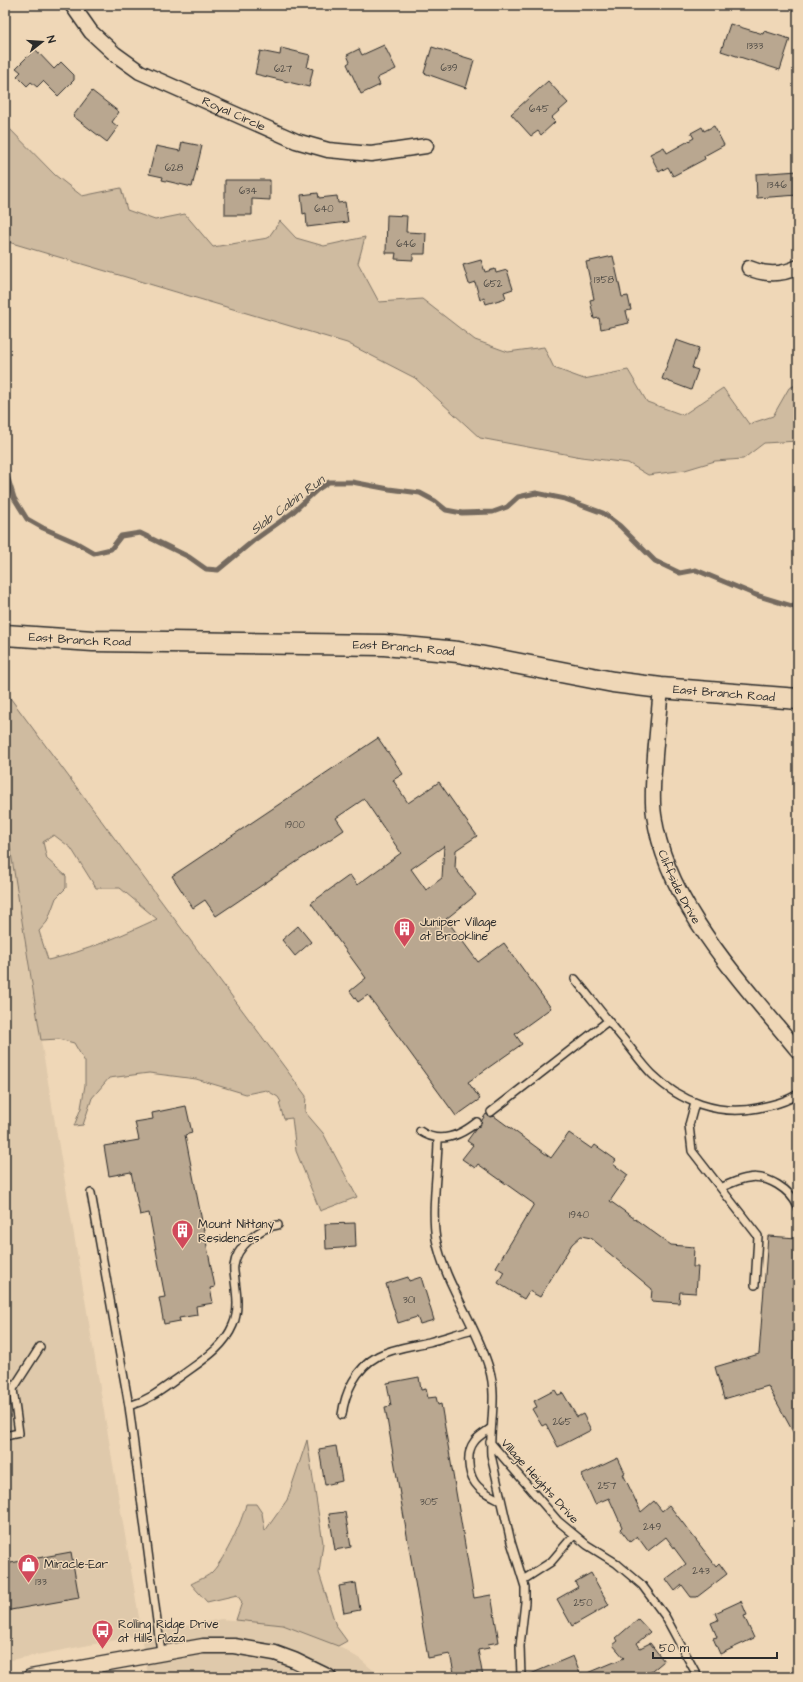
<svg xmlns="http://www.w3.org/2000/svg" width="803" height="1682" font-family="'Architects Daughter',sans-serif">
<rect width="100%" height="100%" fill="#efd7b7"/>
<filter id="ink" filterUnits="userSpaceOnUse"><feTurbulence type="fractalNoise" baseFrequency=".025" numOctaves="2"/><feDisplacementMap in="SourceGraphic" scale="8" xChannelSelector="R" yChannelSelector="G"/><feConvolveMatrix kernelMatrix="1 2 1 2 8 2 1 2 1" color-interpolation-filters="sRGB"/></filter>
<g filter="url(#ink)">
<!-- built -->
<path fill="#dfc9ab" d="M5 469 14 498 5 529Z
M5 815 29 970 142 1635 221 1619 283 1625 338 1646 360 1659 381 1677H148L142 1635 5 1661Z"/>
<!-- green -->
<path fill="#cfbba0" stroke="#7d7366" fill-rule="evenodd" d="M5 124 55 175 82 196 121 188 127 210 155 220 185 214 213 247 268 238 280 221 296 238 324 246 365 237 358 263 379 302 422 299 475 340 508 352 544 347 554 368 584 379 628 370 647 402 683 415 723 388 749 424 773 416 789 388 798 384V441L764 443 743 459 715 461 685 470 648 475 628 463 581 457 480 438 415 378 347 343 5 241Z
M5 691 306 1096 305 1112 323 1133 357 1197 320 1211 296 1151 292 1118 284 1119 279 1103 281 1102 278 1097 266 1090 246 1094 196 1079 149 1073 109 1078 92 1098 83 1125 74 1126 81 1108 85 1085V1062L74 1043 59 1039 41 1040 5 815ZM54 835 71 848 96 888H120L157 919C122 935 85 952 48 960L39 931 47 922 56 898 66 888V876L47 859 43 842Z
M307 1440 323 1543 319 1573 336 1626 347 1641 338 1646 283 1625 236 1620 242 1602 237 1595 207 1602 191 1584C198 1580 208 1577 213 1571 225 1558 242 1522 246 1504H256L262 1513 265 1531 287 1500Z"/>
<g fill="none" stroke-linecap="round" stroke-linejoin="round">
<!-- stream -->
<path stroke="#746b5f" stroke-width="5" d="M5 469 14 498 27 519 43 528 75 542 94 553 111 549 121 536 140 533 189 557 206 569 218 570 253 541 292 513 317 490 329 482H352L389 489 420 493 435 501 446 510 462 513 493 512 507 507 518 497 536 493 565 499 603 513 620 526 655 561 680 573 696 570 756 595 798 608"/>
</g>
<!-- building -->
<path fill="#b9a790" stroke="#2b2b2b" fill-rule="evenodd" d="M730 24 763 34 764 31 790 39 780 70 721 51Z
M384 45 396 69 377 78 380 85 361 94 347 64 350 62 347 55 359 49 362 55Z
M432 47 474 60 466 88 424 73Z
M281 48 310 55 307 67 313 69 309 87 255 74 260 51 280 55Z
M35 49 54 69 61 62 74 75V80L58 96 43 81 37 87 31 82 27 86 17 76 21 72 16 68Z
M548 81 568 103 551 118 555 122 541 135 538 131 531 136 511 114Z
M92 91 119 112 112 122 118 127 107 142 73 116Z
M714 126 724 145 704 156 705 159 673 176 668 167 659 172 650 154 664 147 667 153 694 138 691 133 702 127 704 131Z
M182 142 202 146 192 187 162 180 163 177 149 174 156 146 180 151Z
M798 171V195L757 198 756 174Z
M225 180H270V200L252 199V215H225Z
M318 193 319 198 337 196 338 203 345 202 348 222 307 227 306 213 303 214 301 195Z
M387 215 407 216 406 232 426 233 425 254H413V260L395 259 396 253H386Z
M613 256 622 297 628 296 631 310 626 311 629 323 601 329 599 318 594 319 590 300 594 299 586 262Z
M481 260 485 272 495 269 496 273 507 270 513 289 504 292 506 298 486 304 484 298 480 300 475 282 469 284 463 265Z
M676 340 699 348 692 368 698 370 691 390 662 379Z
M378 738 403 774 393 780 408 803 439 782 477 836 456 850 455 868 476 895 446 919 478 962 504 943 551 1008 515 1034 522 1044 468 1082 480 1099 456 1116 368 995 358 1002 350 991 366 978 311 903 350 875 357 885 401 853 364 799 336 818 344 830 216 916 205 900 193 908 172 876ZM444 846 442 878 426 890 411 869Z
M298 926 311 942 295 956 282 940Z
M186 1106 192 1133 185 1135 215 1287 210 1288 213 1303 196 1306 197 1315 179 1318 180 1321 164 1324 159 1298 165 1297 149 1213 140 1215 131 1172 109 1176 104 1146 139 1140 135 1122 153 1119 152 1113Z
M486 1114 490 1117 494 1116 551 1158 569 1133 592 1149 595 1145 616 1160 613 1164 628 1175 610 1201 671 1245 694 1247 693 1267H698L696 1293 680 1292 679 1303 651 1301 652 1289 591 1238 581 1236 572 1244 540 1297 529 1291 524 1299 498 1283 504 1272 496 1267 534 1204 478 1164 475 1168 462 1159 473 1145 467 1141 475 1130 481 1124 482 1120Z
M355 1223 356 1247 326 1249 325 1224Z
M768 1236 797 1238 798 1441 768 1386 724 1399 715 1367 759 1354Z
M408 1277 409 1281 421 1277 434 1320 420 1324 417 1317 398 1323 386 1284Z
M419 1377 421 1390 426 1389 428 1398 436 1397 438 1405 441 1404 474 1598 491 1595 499 1642 488 1644 489 1648 478 1650 483 1677H455L450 1654 428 1658 385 1407 391 1406 387 1383Z
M555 1390 558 1395 563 1393 577 1417 583 1414 591 1430 558 1447 546 1424 542 1426 532 1409 537 1407 534 1401Z
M336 1446 342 1481 325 1485 319 1449Z
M618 1458 625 1473 623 1474 641 1512 654 1501 662 1511 669 1505 716 1566 719 1563 727 1574 697 1597H691L682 1585 675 1591 666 1579 686 1564 666 1537 648 1551 637 1536 630 1542 620 1529 622 1527 609 1498 595 1504 582 1475Z
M345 1512 351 1547 335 1550 329 1514Z
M71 1552 79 1598 5 1611V1564Z
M591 1573 609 1605 572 1626 557 1599 578 1587 575 1582Z
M356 1583 360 1610 344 1613 339 1586Z
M741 1601 747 1615 744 1616 754 1638 720 1654 713 1638 717 1637 711 1623 718 1620 715 1613Z
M638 1619 650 1632 637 1643 640 1648 650 1643 664 1661 645 1677H526V1676L573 1656 581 1676 624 1658 613 1645 618 1641 616 1638Z"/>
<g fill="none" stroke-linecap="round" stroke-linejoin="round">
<defs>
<path id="service" d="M575 979C592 1000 608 1021 625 1041 634 1052 642 1064 652 1074 680 1102 719 1116 758 1108 772 1105 786 1102 798 1094
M695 1103 689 1125 692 1151 758 1236 755 1285
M491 1112 608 1021
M420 1131C440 1145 461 1135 477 1122
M438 1139C438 1169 431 1210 436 1239 445 1285 476 1323 489 1368 498 1397 489 1425 491 1455L511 1542 525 1587V1602L520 1646 521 1677
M722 1187C730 1184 739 1179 748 1178 767 1174 791 1190 798 1207
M91 1193 129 1406 161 1652
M129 1406C150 1400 164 1388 181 1376 201 1361 223 1349 233 1325 239 1311 237 1296 235 1281 235 1276 233 1270 234 1266 236 1247 260 1227 278 1225
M342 1415C345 1392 356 1368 378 1356 393 1348 412 1346 429 1342 444 1338 458 1333 473 1329
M491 1428C486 1432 478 1436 474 1442 466 1452 468 1473 475 1483 481 1492 492 1496 501 1501
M5 1436 19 1433 13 1389 40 1347
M490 1442 558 1521 587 1545 616 1563 642 1585 665 1616 698 1677
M523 1580 551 1562 574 1535
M96 1665 99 1677"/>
<g id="minor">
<path id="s1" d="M72 5 91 32 115 54 140 72 296 141 328 150 371 154 426 146"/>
<path d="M749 268C765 275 782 275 798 267"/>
<path id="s2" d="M661 688C659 710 657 732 655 755 654 775 651 795 654 815 666 904 743 983 798 1051"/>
<path d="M30 1677 203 1646H234L275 1653 294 1660 329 1677"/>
</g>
<g id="secondary">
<path id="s3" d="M5 635 93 641 384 645 458 652 613 682 661 688 798 699"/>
</g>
</defs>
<!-- service casing -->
<use href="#service" stroke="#2b2b2b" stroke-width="10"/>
<!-- minor casing -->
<use href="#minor" stroke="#2b2b2b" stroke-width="17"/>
<!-- secondary casing -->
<use href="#secondary" stroke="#2b2b2b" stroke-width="23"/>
<!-- service -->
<use href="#service" stroke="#efd7b7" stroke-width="7"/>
<!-- minor -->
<use href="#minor" stroke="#efd7b7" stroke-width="14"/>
<!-- secondary -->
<use href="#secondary" stroke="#efd7b7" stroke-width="20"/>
</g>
</g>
<!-- icons -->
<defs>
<symbol id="building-pin" viewBox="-11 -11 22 30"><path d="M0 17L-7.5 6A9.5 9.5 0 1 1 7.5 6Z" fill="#d1495b" stroke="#efd7b7"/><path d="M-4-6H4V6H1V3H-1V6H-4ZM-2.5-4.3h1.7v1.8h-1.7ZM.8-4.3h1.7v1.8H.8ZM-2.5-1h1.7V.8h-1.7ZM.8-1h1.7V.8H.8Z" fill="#fff"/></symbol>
<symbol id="shop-pin" viewBox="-11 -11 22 30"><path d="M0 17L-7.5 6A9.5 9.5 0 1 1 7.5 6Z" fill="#d1495b" stroke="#efd7b7"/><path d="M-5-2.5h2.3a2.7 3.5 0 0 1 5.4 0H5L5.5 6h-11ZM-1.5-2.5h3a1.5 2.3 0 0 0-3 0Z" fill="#fff"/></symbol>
<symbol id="bus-pin" viewBox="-11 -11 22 30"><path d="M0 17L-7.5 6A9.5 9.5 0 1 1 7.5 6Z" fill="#d1495b" stroke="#efd7b7"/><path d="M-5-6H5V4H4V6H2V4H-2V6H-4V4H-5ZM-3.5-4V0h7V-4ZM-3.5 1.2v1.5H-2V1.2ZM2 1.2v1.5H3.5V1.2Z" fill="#fff"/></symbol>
</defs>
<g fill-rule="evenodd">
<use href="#building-pin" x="392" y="916" width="25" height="34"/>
<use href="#building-pin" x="170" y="1218" width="25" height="34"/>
<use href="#shop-pin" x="16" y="1552" width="25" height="34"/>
<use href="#bus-pin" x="90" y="1618" width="25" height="34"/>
</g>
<g text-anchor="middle" stroke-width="3" stroke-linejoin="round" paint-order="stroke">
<!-- number labels -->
<g font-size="10" fill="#4e4a44">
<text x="755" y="49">1333</text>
<text x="449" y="71">639</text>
<text x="283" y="72">627</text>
<text x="539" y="112">645</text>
<text x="174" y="171">628</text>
<text x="777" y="188">1346</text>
<text x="248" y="194">634</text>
<text x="324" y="212">640</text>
<text x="406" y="247">646</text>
<text x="604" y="283">1358</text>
<text x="493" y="287">652</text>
<text x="295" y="828">1900</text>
<text x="579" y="1218">1940</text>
<text x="409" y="1303">301</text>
<text x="562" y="1425">265</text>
<text x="607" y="1489">257</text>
<text x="429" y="1505">305</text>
<text x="652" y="1530">249</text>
<text x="701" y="1574">243</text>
<text x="41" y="1585">133</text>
<text x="583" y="1606">250</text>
</g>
<!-- street labels -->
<g font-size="12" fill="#2b2b2b" stroke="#efd7b7">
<text dy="4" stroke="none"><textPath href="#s1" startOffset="199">Royal Circle</textPath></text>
<text dy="4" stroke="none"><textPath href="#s3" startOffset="75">East Branch Road</textPath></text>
<text dy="4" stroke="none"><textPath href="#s3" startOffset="399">East Branch Road</textPath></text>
<text dy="4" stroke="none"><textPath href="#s3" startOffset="723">East Branch Road</textPath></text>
<text dy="4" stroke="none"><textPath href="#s2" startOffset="204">Cliffside Drive</textPath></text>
<text transform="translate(540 1481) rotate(48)" y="4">Village Heights Drive</text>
</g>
<!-- poi labels -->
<g font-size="12" fill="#2b2b2b" stroke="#efd7b7" text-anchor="start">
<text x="420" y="926">Juniper Village<tspan x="420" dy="14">at Brookline</tspan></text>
<text x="198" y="1228">Mount Nittany<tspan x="198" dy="14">Residences</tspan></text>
<text x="44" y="1568">Miracle-Ear</text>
<text x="118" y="1628">Rolling Ridge Drive<tspan x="118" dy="14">at Hills Plaza</tspan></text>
</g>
<!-- water labels -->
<g font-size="13" font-style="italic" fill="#494640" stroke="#efd7b7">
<text transform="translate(287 504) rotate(-37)" y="5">Slab Cabin Run</text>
</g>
</g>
<!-- margin -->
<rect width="803" height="1682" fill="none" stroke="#efd7b7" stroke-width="20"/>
<rect x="10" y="10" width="783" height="1662" fill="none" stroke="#2b2b2b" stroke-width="1.5" filter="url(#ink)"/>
<!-- north arrow -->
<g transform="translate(42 42) rotate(73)" stroke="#efd7b7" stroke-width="3" paint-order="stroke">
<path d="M0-3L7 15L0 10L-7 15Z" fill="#2b2b2b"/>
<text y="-6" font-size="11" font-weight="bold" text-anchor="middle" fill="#2b2b2b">N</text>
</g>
<!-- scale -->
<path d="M653 1652v6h124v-6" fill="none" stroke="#2b2b2b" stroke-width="2"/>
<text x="659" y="1652" font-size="12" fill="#2b2b2b" stroke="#efd7b7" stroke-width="3" paint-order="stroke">50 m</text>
</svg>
